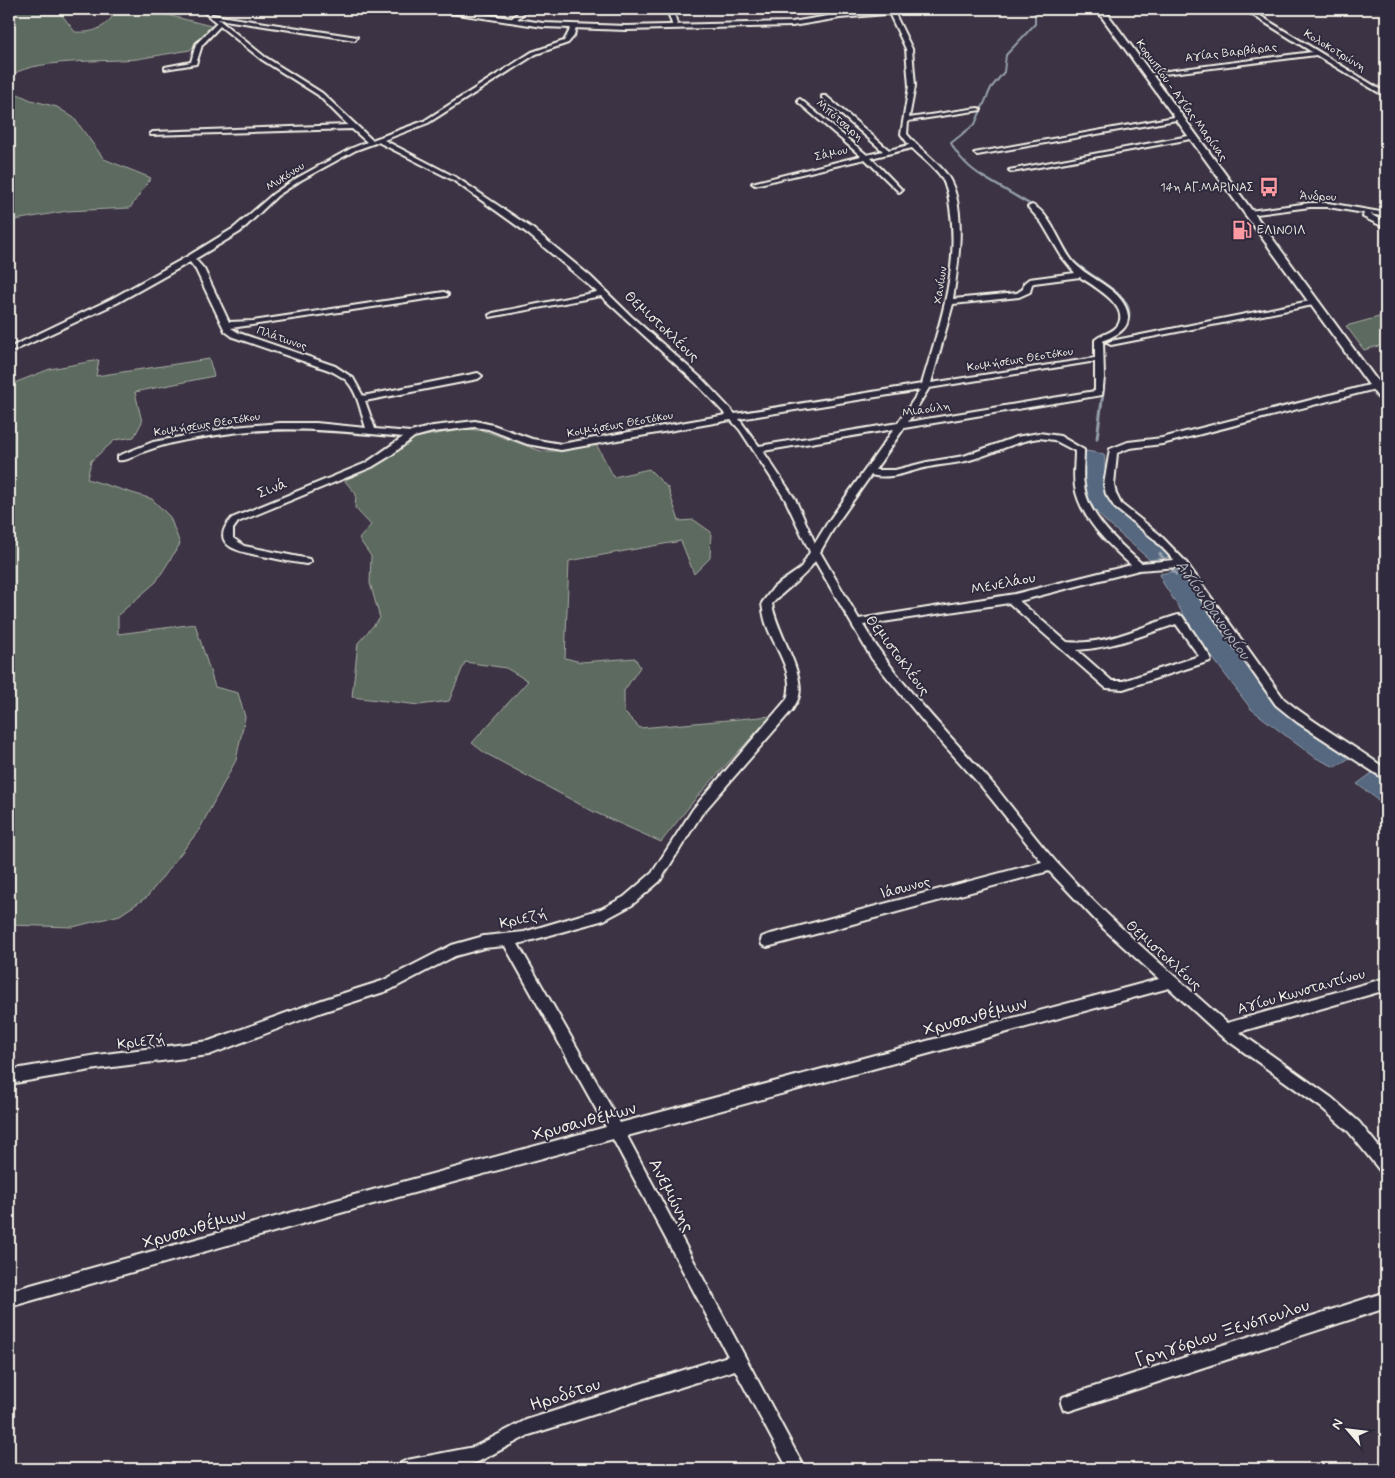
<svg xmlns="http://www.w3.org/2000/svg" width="1395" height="1478" font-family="Mynerve,sans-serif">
<rect width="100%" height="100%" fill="#3c3344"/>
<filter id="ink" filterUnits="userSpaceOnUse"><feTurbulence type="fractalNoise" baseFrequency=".02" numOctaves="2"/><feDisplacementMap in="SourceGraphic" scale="10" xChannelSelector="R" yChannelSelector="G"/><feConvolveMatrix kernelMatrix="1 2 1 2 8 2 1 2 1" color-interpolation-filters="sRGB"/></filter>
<g filter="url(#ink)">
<!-- green -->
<path fill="#5d6a60" stroke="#a8aea4" d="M10 9H50L62 15 75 32C91 33 102 30 112 17L110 9H144L211 26 190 50C172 53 155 56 137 59 110 62 26 58 9 78Z
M9 90 31 100 57 107 74 118 104 159 151 178 130 208 67 211 9 221Z
M1386 315V344L1364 350 1346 326Z
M209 359 214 376 135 392 142 422 134 437 115 440 91 461 87 479 152 499 170 517 180 544 156 582 118 615V634L195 624 215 687 238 693 245 717 236 760 199 830 147 897 120 915 73 927 9 925V385L50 369 99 360 96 376Z
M466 429 485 431 541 451H563L596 444 614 477 649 469 668 488 679 521 694 520 711 532 710 558 694 574 681 541 569 561 565 658 581 662 635 658 640 667 624 691V712L640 728 771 716 696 798 661 842 594 812 485 753 472 743 528 681 506 668 465 662 449 701 419 705 352 697 358 643 380 618 370 583 371 556 359 539 371 525 355 508 356 494 344 480 396 452 412 438Z"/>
<!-- water -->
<path fill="#546880" stroke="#949faa" d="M1086 451 1104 454C1106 463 1104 472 1106 481 1113 517 1148 530 1170 557L1150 560 1104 520 1088 502 1083 488V457Z
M1179 570 1273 701 1351 757 1335 767 1316 758 1294 742 1251 709 1206 649 1163 583 1160 574Z
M1372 773 1386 782V806L1357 784Z"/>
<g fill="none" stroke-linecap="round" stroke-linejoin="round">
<!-- stream-far2 -->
<path stroke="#949faa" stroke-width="2" d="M985 178C970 169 959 159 951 143L975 124 991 88 1004 72 1006 55 1035 24V9"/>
<!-- stream-far1 -->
<path stroke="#949faa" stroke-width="2.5" d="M983 177 1038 209
M1069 256C1081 275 1142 295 1127 322 1124 328 1120 332 1113 335
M1102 401 1104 388 1103 363"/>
<!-- stream -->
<path stroke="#949faa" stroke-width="3" d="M1097 438 1102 400
M1160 554 1176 574"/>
<defs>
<path id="street" d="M200 9H206L213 15 357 37 355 40 218 19 265 57 322 93 372 140 424 121 532 52 564 41 572 26H576L574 36 568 43 536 54 428 123 384 140 457 178 533 229 590 276 631 316 702 379 735 414 922 384C939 327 960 268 950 207 949 197 947 187 942 178 935 167 921 157 912 148L871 158 901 189 902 190 899 192 865 159 755 185 752 183 861 156 798 102V100L800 99 867 155 883 151 822 98V96H826L889 150 909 145 901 134 909 86 906 49 889 13 884 9H890L894 12 912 49 915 86 909 118 978 108 981 110 908 121 907 134C919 149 936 160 947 175 968 206 958 265 953 299L1017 293 1023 289 1024 283 1029 279 1075 273 1062 257 1042 223 1028 207 1032 205C1051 213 1061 248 1074 263 1090 280 1125 290 1128 316 1129 331 1113 336 1103 341L1104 378 1102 395 904 428 875 470H895L927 462 964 456 1016 437 1039 433 1060 436 1084 450C1084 462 1082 474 1084 485 1088 517 1119 543 1141 563L1174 560 1153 538 1115 508 1106 494 1104 485 1110 449 1128 442 1162 438 1373 384H1379V388L1162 444 1130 448 1117 453 1114 485 1116 494 1121 504 1159 534 1185 561 1284 699C1316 725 1353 745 1386 769V780L1297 722 1276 705 1179 567 1139 570 1019 601 1067 642C1106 646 1142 626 1178 615L1182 616 1211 658 1210 661 1123 689 1106 688 1009 603 863 625C897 682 944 729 987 777 1011 805 1032 835 1056 862 1109 920 1169 971 1227 1023L1386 978V990L1239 1032 1332 1098 1359 1122 1386 1156V1174L1381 1172 1349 1132 1322 1108 1220 1035 1169 988 627 1136 805 1469H788L735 1370 529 1435 476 1463 448 1469H399L401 1463 407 1460 474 1447 526 1420 728 1356 613 1139 358 1208 9 1307V1291L358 1194 606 1127 505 946 484 948 455 956 390 990 322 1012 209 1055 97 1069 9 1084V1070L97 1055 209 1041 322 1000 382 981 452 945 484 936 524 932 601 909 624 897 652 873 693 809 787 699C796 675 775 648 767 626 764 618 763 611 762 603L774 587 800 569 810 552 785 499 740 430 731 420 561 450 527 444 488 429 475 427 433 432 414 437 390 456 372 467 238 522 233 529V538L244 546 309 559 311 561 309 563 306 564C293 562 280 560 268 557 246 553 205 548 232 518L366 463 403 437C346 432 289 425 232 433 202 437 171 441 143 452 135 455 126 462 118 460V456L153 442 234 427 280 423H316L366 428C361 413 358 392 346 380 341 376 335 373 329 370L233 337 225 331 196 270 190 262 117 303 9 353V348L111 299 188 256 234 228 273 194 297 178 352 148 367 142 352 129 151 135 150 134 153 132 348 125 318 95 261 59 220 26 202 45 196 64 165 69V67L191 62 196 44 217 23ZM378 142 453 180 527 233 597 292 493 313 489 315 490 317 601 296 696 383 726 415 561 444 532 439 493 425 475 421 433 426 411 432 375 429 365 401 478 379 482 376 478 373 363 396 353 378 335 366 239 333 231 328 447 296 448 294 444 292 253 321 229 322 204 269 195 259 240 232 277 196 301 180 356 150ZM1080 277C1092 285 1130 306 1118 325 1113 333 1101 334 1095 340V358L931 383 953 304 1019 297 1030 292 1032 284 1034 283ZM1090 362H1095V391L908 422 929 388ZM920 390 898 423 759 446 739 419ZM894 429 828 522 815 543 795 499 763 451ZM1039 438 1054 440 1075 451C1075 463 1073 475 1075 487 1080 518 1109 545 1131 565L1015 594 859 619 820 552 835 526 871 475C890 480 906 472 924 468 940 464 957 464 973 459 996 453 1015 441 1039 438ZM815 561 872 659 927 726 981 786 1042 862 767 935 762 937 761 941 762 945 767 947 1049 871 1104 929 1159 979 620 1123 518 944 604 920 632 905 660 881 701 815 792 710C794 706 798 701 799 696 805 672 776 631 772 604 786 588 804 579 815 561ZM1176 624 1199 656 1123 681H1112L1077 650C1112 648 1143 635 1176 624Z
M522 9H528L514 22H510V20Z
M667 9H673L678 28 673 27Z
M1243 9H1249L1386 93V97L1316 55 1148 76 1145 74 1312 52Z
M1180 116 1183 118 1182 119 977 155 974 153Z
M1194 135 1196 136V138L1012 172 1009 170Z
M1310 203H1328L1386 213V217L1370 214 1386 223V228L1363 217 1364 213 1328 207H1310L1249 215 1245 213 1249 211Z
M1315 300 1319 302 1318 304 1111 345 1107 343 1111 341Z
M1386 1292V1308L1069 1411 1063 1409 1061 1403 1063 1397 1069 1395Z"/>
<path id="secondary" d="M434 9H451L543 23 626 26 792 22 840 14 898 9H924L920 11 840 18 792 26 626 30 543 27 438 11Z
M1096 9H1104L1386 393V404L1382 403Z"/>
</defs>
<!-- street casing -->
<use href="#street" stroke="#f4f1e8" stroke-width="4"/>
<!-- secondary casing -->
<use href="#secondary" stroke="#f4f1e8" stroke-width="4"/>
<!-- street -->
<use href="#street" fill="#2f2a3d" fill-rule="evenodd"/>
<!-- secondary -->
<use href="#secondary" fill="#2f2a3d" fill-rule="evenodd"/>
</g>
</g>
<!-- icons -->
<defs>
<symbol id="bus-bare" viewBox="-9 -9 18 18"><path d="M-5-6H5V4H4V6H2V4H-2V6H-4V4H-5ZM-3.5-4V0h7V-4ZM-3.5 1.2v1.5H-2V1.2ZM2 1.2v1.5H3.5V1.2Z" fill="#ff9aa2" stroke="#2f2a3d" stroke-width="2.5" paint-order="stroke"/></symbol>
<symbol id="fuel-bare" viewBox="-9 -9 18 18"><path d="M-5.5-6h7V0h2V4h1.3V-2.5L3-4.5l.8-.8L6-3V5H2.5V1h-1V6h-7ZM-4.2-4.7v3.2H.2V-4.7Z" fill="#ff9aa2" stroke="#2f2a3d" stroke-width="2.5" paint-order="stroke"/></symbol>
</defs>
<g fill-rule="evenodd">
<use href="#bus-bare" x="1255" y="173" width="28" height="28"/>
<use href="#fuel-bare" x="1228" y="216" width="28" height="28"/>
</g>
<g text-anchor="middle" stroke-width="4" stroke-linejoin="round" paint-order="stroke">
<!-- far-street labels -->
<g font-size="12" fill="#f4f1e8" stroke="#2f2a3d">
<text transform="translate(1335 50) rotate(31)" y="4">Κολοκοτρώνη</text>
<text transform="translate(1231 52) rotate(-7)" y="4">Αγίας Βαρβάρας</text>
<text transform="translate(1182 100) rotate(54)" y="4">Κορωπίου - Αγίας Μαρίνας</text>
<text transform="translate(840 120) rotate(40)" y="4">Μπότσαρη</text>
<text transform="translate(831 153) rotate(-13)" y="4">Σάμου</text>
<text transform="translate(285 176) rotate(-33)" y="4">Μυκόνου</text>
<text transform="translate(1318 196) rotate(2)" y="4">Άνδρου</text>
<text transform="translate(940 285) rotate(-81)" y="4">Χανίων</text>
<text transform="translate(282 338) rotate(19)" y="4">Πλάτωνος</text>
<text transform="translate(1020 359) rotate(-9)" y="4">Κοιμήσεως Θεοτόκου</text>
<text transform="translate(926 409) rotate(-9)" y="4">Μιαούλη</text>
<text transform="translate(207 424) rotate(-9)" y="4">Κοιμήσεως Θεοτόκου</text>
<text transform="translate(620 424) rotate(-10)" y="4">Κοιμήσεως Θεοτόκου</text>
</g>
<!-- far-poi labels -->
<g font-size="12" fill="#f4f1e8" stroke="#2f2a3d" text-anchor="end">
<text x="1254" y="191">14η ΑΓ.ΜΑΡΙΝΑΣ</text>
<text x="1257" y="234" text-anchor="start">ΕΛΙΝΟΙΛ</text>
</g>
<!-- street labels -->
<g font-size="15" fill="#f4f1e8" stroke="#2f2a3d">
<text transform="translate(662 326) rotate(43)" y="5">Θεμιστοκλέους</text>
<text transform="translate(272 488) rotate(-22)" y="5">Σινά</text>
<text transform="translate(1003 583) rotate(-11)" y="5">Μενελάου</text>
<text transform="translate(898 655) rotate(53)" y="5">Θεμιστοκλέους</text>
<text transform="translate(905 887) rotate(-15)" y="5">Ιάσωνος</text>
<text transform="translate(523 918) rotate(-13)" y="5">Κριεζή</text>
<text transform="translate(1164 955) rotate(42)" y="5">Θεμιστοκλέους</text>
<text transform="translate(1301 991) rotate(-16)" y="5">Αγίου Κωνσταντίνου</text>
<text transform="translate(141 1041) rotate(-7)" y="5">Κριεζή</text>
</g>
<!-- water labels -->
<g font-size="16" font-style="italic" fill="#acb3b9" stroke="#2f2a3d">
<text transform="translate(1214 609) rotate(55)" y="6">Αγίου Φανουρίου</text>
</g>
<!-- near-street labels -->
<g font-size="18" fill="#f4f1e8" stroke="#2f2a3d">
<text transform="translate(975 1016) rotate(-15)" y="6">Χρυσανθέμων</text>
<text transform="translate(584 1121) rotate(-15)" y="6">Χρυσανθέμων</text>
<text transform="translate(672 1195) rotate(63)" y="6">Ανεμώνης</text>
<text transform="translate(194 1228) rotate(-16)" y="6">Χρυσανθέμων</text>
<text transform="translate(1222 1332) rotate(-18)" y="6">Γρηγόριου Ξενόπουλου</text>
<text transform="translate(565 1394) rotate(-18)" y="6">Ηροδότου</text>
</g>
</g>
<!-- margin -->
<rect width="1395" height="1478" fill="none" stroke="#2f2a3d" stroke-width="30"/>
<rect x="15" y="15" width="1365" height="1448" fill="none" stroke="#f4f1e8" stroke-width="2" filter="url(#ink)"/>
<!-- north arrow -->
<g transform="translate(1348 1430) rotate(298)" stroke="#2f2a3d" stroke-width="4" paint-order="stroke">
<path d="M0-4L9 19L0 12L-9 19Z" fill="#f4f1e8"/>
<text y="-8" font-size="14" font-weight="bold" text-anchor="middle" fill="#f4f1e8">N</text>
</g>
</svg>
